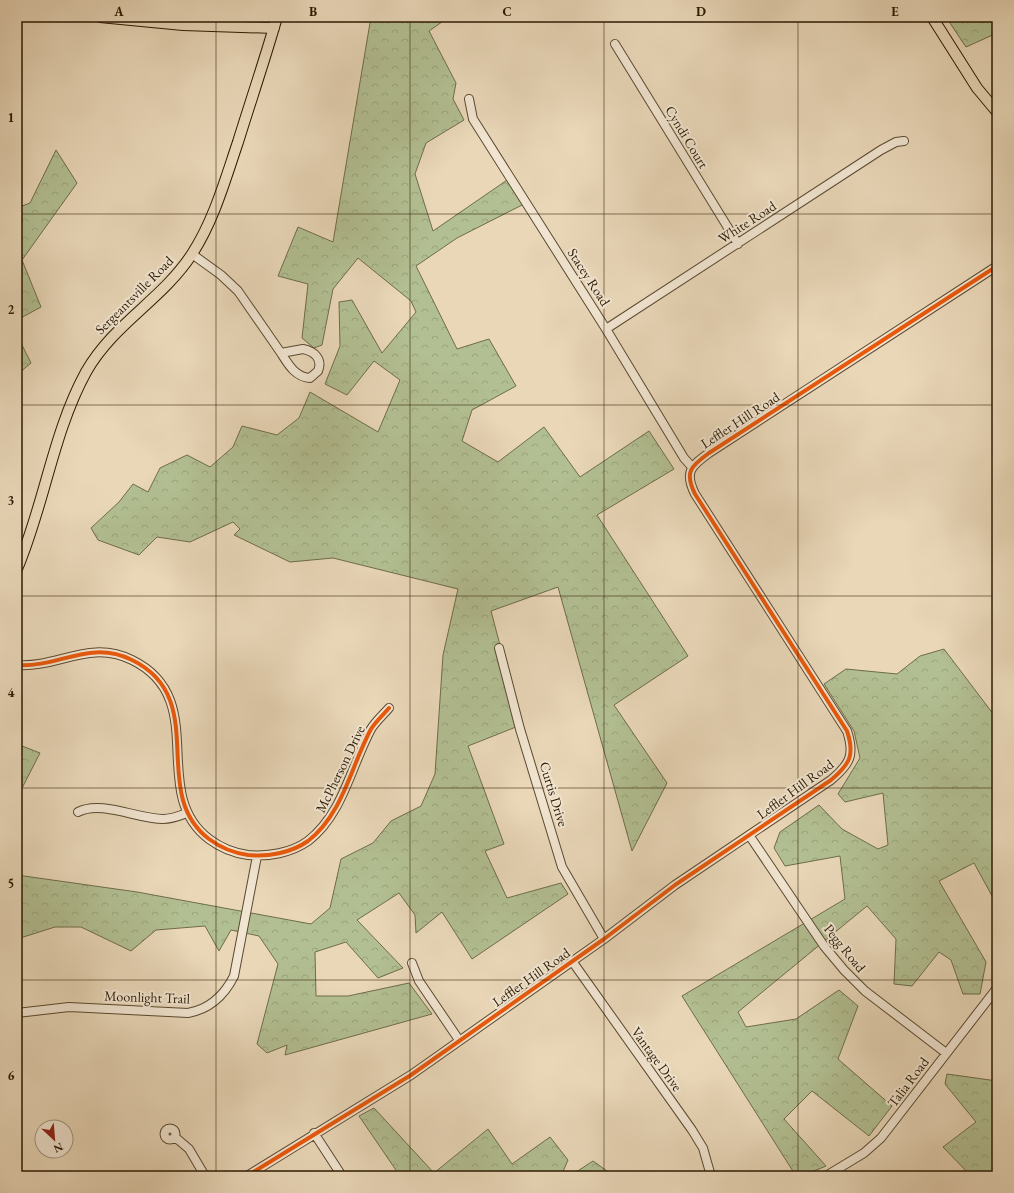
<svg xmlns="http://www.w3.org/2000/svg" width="1014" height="1193" font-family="'EB Garamond',serif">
<defs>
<pattern id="forest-crowns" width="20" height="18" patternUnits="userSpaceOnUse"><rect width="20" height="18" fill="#b2bf92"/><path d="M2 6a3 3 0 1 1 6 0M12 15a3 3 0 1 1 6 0" fill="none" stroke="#99a47c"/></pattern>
</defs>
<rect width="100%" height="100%" fill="#e9d7b8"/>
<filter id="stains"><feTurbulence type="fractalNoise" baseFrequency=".005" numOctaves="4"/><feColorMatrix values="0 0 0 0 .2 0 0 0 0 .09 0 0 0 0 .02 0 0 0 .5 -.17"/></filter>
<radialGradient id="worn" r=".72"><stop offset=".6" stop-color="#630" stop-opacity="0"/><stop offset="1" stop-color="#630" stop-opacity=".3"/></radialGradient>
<!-- forest -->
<path fill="url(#forest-crowns)" stroke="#6e6c4a" d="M371 17H449L429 31 456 83 453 99 464 120 426 143 415 174 433 231 513 176 528 202 457 238 416 266 457 349 489 339 516 386 472 410 462 441 498 462 544 427 580 477 649 431 674 469 597 515 688 656 614 705 667 783 632 851 558 587 491 611 521 725 468 746 504 844 485 851 507 898 561 883 568 894 472 959 442 912 416 933 415 915 399 893 357 920 403 968 378 978 346 942 315 952 316 996H348L409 983 432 1014 285 1055 287 1045 267 1053 257 1044 278 964 259 936 231 930 219 951 205 926 156 930 131 951 81 927H55L17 939V875L137 892 311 924 330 908 341 859 373 843 391 821 421 806 435 774 443 655 458 589 333 558 290 562 234 535 240 529 233 522 190 542 157 537 139 555 98 540 91 528 119 502 133 484 148 492 160 468 187 455 210 467 233 447 242 426 277 435 299 418 310 392 378 432 400 380 374 361 347 395 325 384 340 346 339 302 352 300 382 353 416 312 411 301 358 258 333 289 322 345 314 348 302 338 308 284 278 276 298 227 333 242Z
M946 17H997V33L966 47Z
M56 150 77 183 22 260 41 307 17 320V208L30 203Z
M17 335 31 363 19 373 17 372Z
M944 649 997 719V905L974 863 939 881 986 962 980 994H963L951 960 939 952 912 986 894 984 896 939 867 906 738 1012 746 1027 796 1019 839 990 858 1006 838 1059 892 1106 869 1136 812 1091 784 1119 826 1166 802 1176H796L682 996 845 899 840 856 785 866 774 848 780 832 819 805 842 829 878 849 888 845 883 793 845 802 838 794 860 758 854 731 824 684 846 669 897 674 920 656Z
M17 744 40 753 17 798Z
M947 1074 997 1081V1176H971L943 1147 976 1122 945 1084Z
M374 1108 434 1173 488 1129 512 1164 550 1137 568 1160 561 1176H400L359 1116Z
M593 1161 614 1176H570Z"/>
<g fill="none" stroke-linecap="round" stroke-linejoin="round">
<defs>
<path id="minor" d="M615 44 738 244
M469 99 473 119 606 329 684 458 692 467
M192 254 221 275 238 291 281 353
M606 329 881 150 896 142 904 141
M303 349C314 351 323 359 318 371L310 378C295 377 288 364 281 353Z
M499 648 520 729 562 867 604 939
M17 665C59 668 89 639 132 660 212 699 147 792 209 839 221 848 233 853 248 855 268 857 291 853 308 841 343 814 351 766 371 729 376 721 383 715 389 708
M78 812C101 800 138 819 163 819 172 819 179 816 187 813
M749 835 824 946 844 970 865 991 946 1053
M572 961 692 1130 703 1148 711 1176
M412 963 419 981 459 1040
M17 1013 69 1007 188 1013C210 1009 224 996 234 976L257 856
M164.5 1134a5.5 5.5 0 1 1 11 0a5.5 5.5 0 1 1-11 0Z
M314 1133 342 1176
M175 1137 189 1149 205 1176
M247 1176 411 1075 604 939 675 885 831 780C850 764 855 755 847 731L695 494C684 472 691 466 709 453L997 266
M826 1176 864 1153 881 1138 997 988"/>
<path id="major" d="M100 17 183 25 274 28
M932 17 977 88 997 112
M17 569C44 506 53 432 86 372 114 323 162 300 192 254 214 220 225 180 238 142 251 100 265 59 277 17"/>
</defs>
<!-- minor casing -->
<use href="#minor" stroke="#5a4930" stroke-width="10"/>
<!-- major casing -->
<use href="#major" stroke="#2b1a02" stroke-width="12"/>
<!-- minor -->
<use href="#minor" stroke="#f1e5d1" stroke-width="8"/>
<!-- major -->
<use href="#major" stroke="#e9d7b8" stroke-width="10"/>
<defs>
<path id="cycleway" d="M17 665C59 668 89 639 132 660 212 699 147 792 209 839 221 848 233 853 248 855 268 857 291 853 308 841 343 814 351 766 371 729 376 721 383 715 389 708
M247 1176 411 1075 604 939 675 885 831 780C850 764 855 755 847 731L695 494C684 472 691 466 709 453L997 266"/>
</defs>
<!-- cycleway casing -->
<use href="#cycleway" stroke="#f1e5d1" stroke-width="6"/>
<!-- cycleway -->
<use href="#cycleway" stroke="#e8590c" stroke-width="4"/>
</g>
<!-- grid -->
<path fill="none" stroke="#2b1a02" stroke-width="1" stroke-opacity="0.55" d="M216 17V1176M410 17V1176M604 17V1176M798 17V1176M17 214H997M17 405H997M17 596H997M17 788H997M17 980H997"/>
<g text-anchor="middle" stroke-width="4" stroke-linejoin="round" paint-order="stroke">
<!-- street labels -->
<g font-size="14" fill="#2b1a02" stroke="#f1e5d1">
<text transform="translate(687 137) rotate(59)" y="5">Cyndi Court</text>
<text transform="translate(747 222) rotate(-33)" y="5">White Road</text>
<text transform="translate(589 277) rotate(57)" y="5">Stacey Road</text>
<text transform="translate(134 295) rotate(-45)" y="5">Sergeantsville Road</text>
<text transform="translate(740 420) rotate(-33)" y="5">Leffler Hill Road</text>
<text transform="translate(340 769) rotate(-64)" y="5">McPherson Drive</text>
<text transform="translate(795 789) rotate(-36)" y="5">Leffler Hill Road</text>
<text transform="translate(554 794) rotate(73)" y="5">Curtis Drive</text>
<text transform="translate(845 948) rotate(51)" y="5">Pegg Road</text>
<text transform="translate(531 977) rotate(-35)" y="5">Leffler Hill Road</text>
<text transform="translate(147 997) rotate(2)" y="5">Moonlight Trail</text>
<text transform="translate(657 1059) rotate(54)" y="5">Vantage Drive</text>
<text transform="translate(908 1082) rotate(-53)" y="5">Talia Road</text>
</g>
</g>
<!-- margin -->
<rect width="1014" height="1193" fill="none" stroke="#e9d7b8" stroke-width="44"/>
<!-- north arrow -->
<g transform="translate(54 1139) rotate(154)"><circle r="19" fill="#f1e5d1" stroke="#a2947e"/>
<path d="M0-3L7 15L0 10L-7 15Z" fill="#8f2418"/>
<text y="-6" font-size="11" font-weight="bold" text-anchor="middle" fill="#2b1a02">N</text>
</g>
<rect x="22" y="22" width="970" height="1149" fill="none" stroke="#2b1a02" stroke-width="1.5"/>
<g font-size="13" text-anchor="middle" font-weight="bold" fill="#2b1a02">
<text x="119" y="16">A</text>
<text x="313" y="16">B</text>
<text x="507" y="16">C</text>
<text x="701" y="16">D</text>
<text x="895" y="16">E</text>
<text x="11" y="122">1</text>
<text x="11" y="314">2</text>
<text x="11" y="505">3</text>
<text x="11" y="697">4</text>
<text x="11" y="888">5</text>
<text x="11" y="1080">6</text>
</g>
<rect width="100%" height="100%" filter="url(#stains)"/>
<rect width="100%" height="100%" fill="url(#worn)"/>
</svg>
